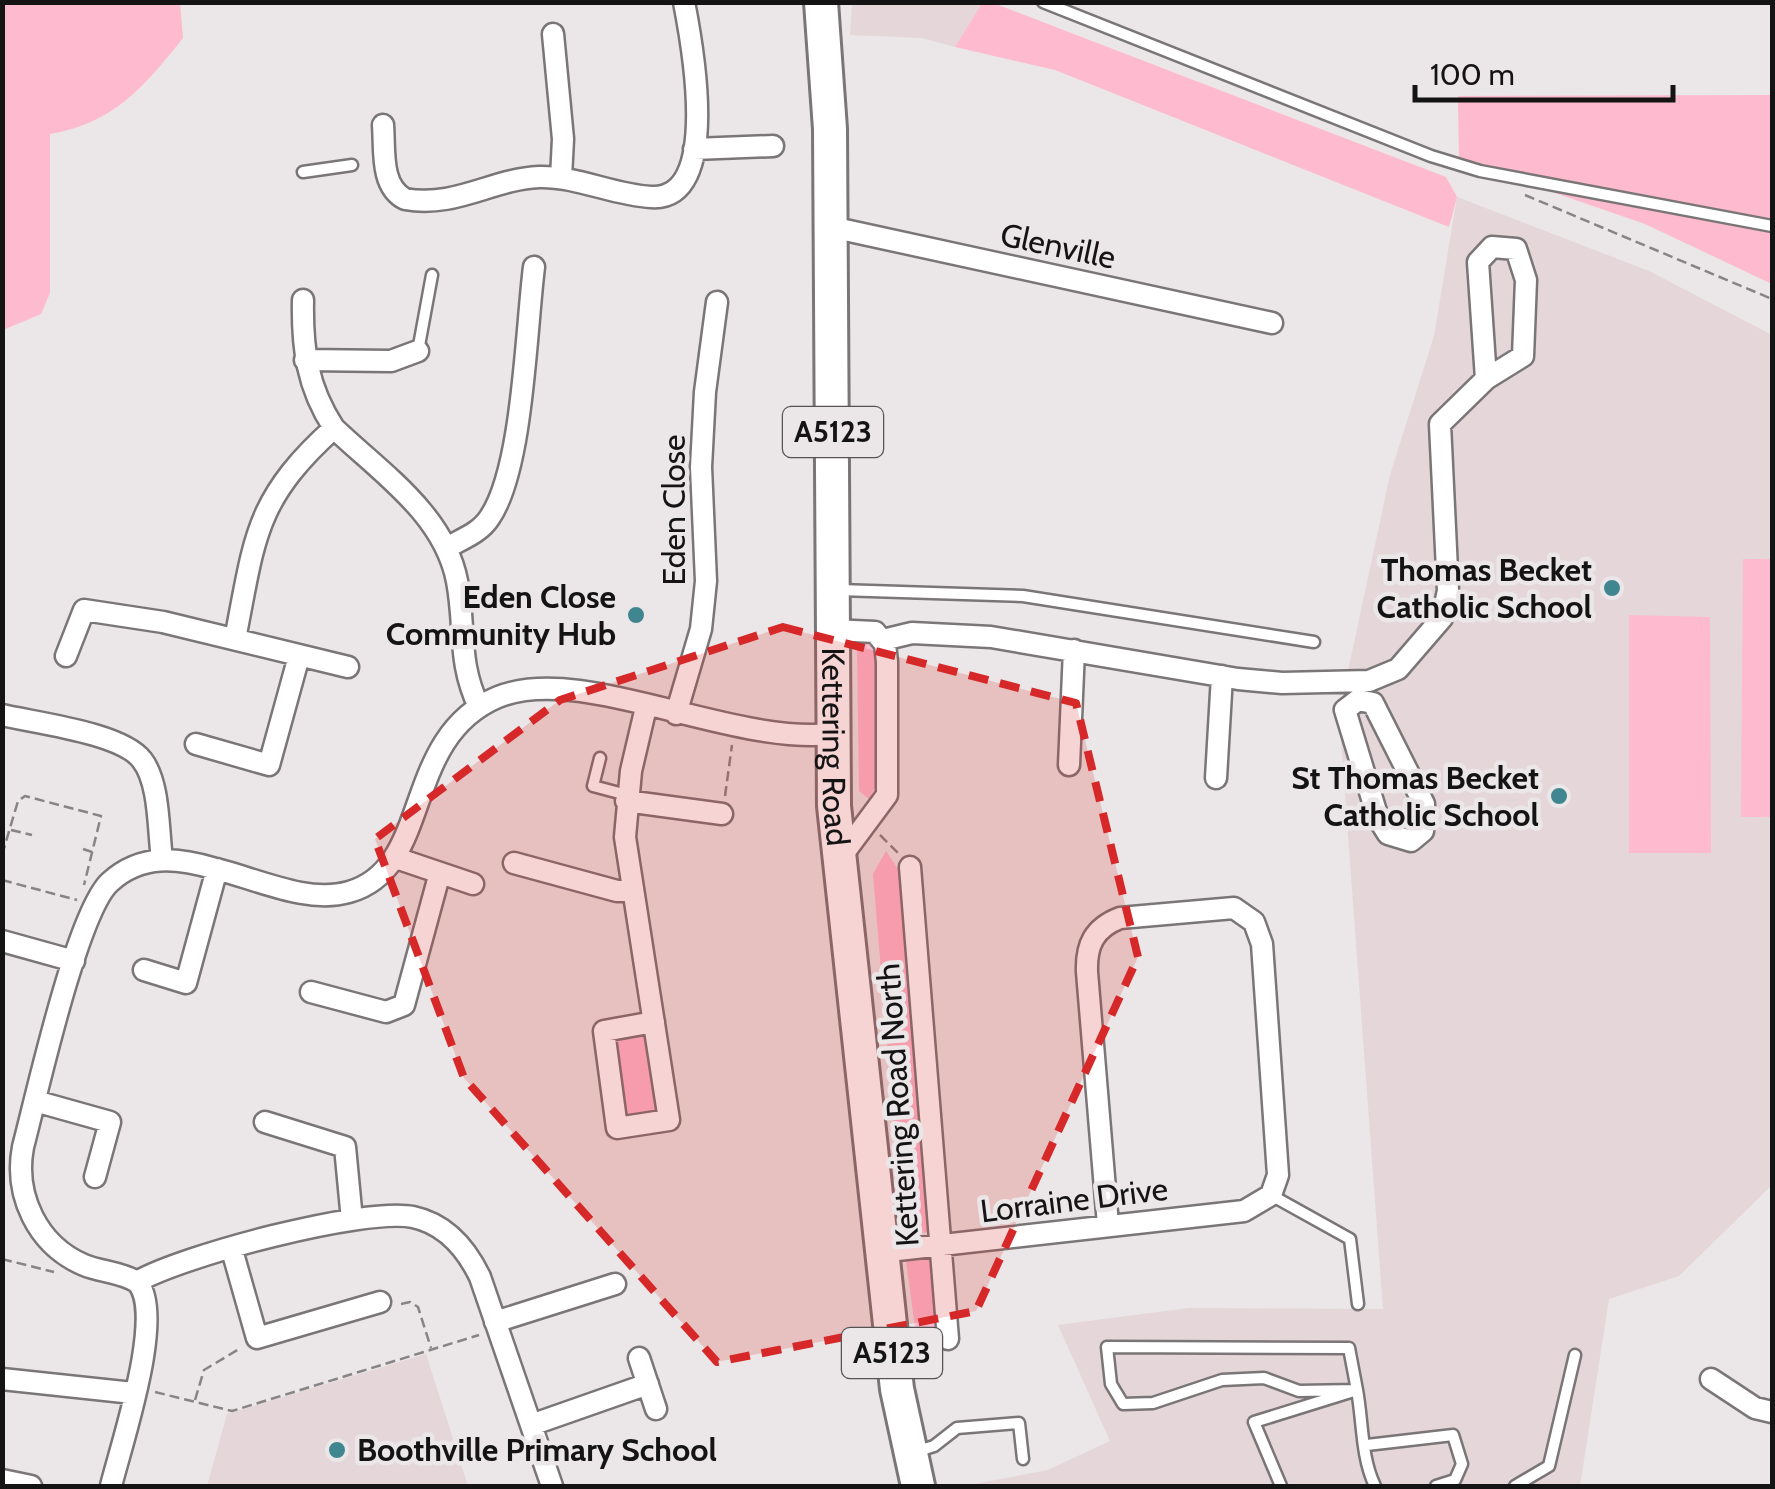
<svg xmlns="http://www.w3.org/2000/svg" width="1775" height="1489" font-family="Cabin,sans-serif">
<rect width="100%" height="100%" fill="#ebe6e7"/>
<!-- built -->
<path fill="#e4d6d9" d="M852 3H982L955 47 922 38 850 35Z
M1457 197 1649 271 1772 335V1185L1679 1276 1609 1299 1580 1486H964L1048 1470 1110 1441 1058 1325 1189 1308 1383 1309 1339 713 1390 475 1434 336Z
M426 1354 468 1486H207L227 1414Z"/>
<!-- green -->
<path fill="#febace" d="M3 2 180 3 183 38C144 87 114 123 50 134V293L41 314 3 330Z
M982 3H993L1446 177 1457 197 1449 227 1055 70 955 47Z
M1772 95V284L1645 224 1459 160 1458 96Z
M1743 559H1772V817H1741Z
M1629 615 1710 617 1711 853H1629Z
M879 639 876 786 869 799 859 791 857 643Z
M886 851 901 874 932 1232 903 1234 873 874Z
M639 1033 649 1041 659 1104 654 1115 636 1122 624 1116 612 1042Z
M929 1259 941 1345 918 1349 906 1261Z"/>
<g fill="none" stroke-linecap="round" stroke-linejoin="round">
<defs>
<path id="service" d="M1043 2 1431 156 1480 171 1772 226
M303 172 352 165
M418 351 432 275
M839 590 1023 596 1314 642
M600 758 593 786 627 795
M1271 1195 1350 1239 1358 1304
M1107 1347 1349 1348 1357 1390 1299 1391 1264 1378 1222 1380 1153 1403 1123 1404 1111 1384Z
M1367 1445 1453 1435 1462 1464 1455 1480 1436 1486
M915 1452 934 1446 957 1428 1019 1423 1023 1459
M1281 1486 1254 1422 1357 1390C1363 1423 1361 1457 1375 1486
M1515 1486 1549 1466 1575 1355"/>
<path id="minor" d="M553 34 563 139 561 178
M383 125C385 150 380 186 405 199 456 208 492 179 539 177 577 176 613 195 651 197 722 202 692 43 684 2
M694 149 773 146
M831 227 1272 323
M303 300C302 348 307 387 334 428 380 472 444 514 457 581 466 628 457 661 479 707
M305 360 391 361 418 351
M446 548C462 539 480 533 490 517 523 468 526 330 534 267
M832 630 875 632 885 644 887 662V795L838 861
M235 639C255 538 254 500 334 428
M883 640 912 633 991 637 1238 679 1282 683 1369 681 1398 669 1442 618 1448 591 1440 424 1486 379 1478 262 1492 247 1516 249 1526 280 1523 356 1486 379
M66 656 84 610 163 622 348 667
M1358 700 1373 703 1424 804 1423 831 1411 841 1388 834 1378 818 1345 710Z
M646 707 631 771 625 837 669 1120 617 1128 604 1031 654 1022
M676 714 701 629 706 581 701 467 705 392 717 302
M2 715C36 723 122 733 142 760 160 783 158 830 162 859
M196 744 269 765 299 656
M1069 765 1074 650
M1216 778 1222 676
M626 801 722 814
M396 858 473 884
M514 863 617 891H632
M910 867 948 1339
M2 941 74 961
M144 970 186 983 217 869
M311 992 386 1012 404 1005 439 876
M35 1101 110 1122 95 1177
M265 1122 345 1147 352 1220
M232 1250 257 1338 380 1302
M880 1252 1244 1211 1271 1195 1278 1175 1262 944 1254 922 1234 908 1120 918C1094 928 1086 945 1087 972L1108 1225
M137 1282C121 1272 101 1272 84 1265 37 1245 14 1195 23 1147 37 1094 77 912 110 882 142 853 178 858 216 869 257 879 307 904 349 892 434 868 400 738 498 697 582 663 728 745 832 734
M137 1282C181 1256 364 1207 413 1217 446 1224 466 1248 480 1277L552 1486
M495 1322 615 1284
M639 1358 656 1409
M2 1379 133 1393
M1711 1379 1755 1408 1772 1412
M531 1425 648 1384
M2 1480 31 1486
M111 1486C121 1445 166 1313 137 1282"/>
<g id="primary">
<path id="s1" d="M821 2 830 129 834 806 897 1389 918 1486"/>
</g>
</defs>
<!-- service casing -->
<use href="#service" stroke="#7a7576" stroke-width="15"/>
<!-- minor casing -->
<use href="#minor" stroke="#7a7576" stroke-width="25"/>
<!-- primary casing -->
<use href="#primary" stroke="#7a7576" stroke-width="38"/>
<!-- path -->
<path stroke="#878485" stroke-width="2.5" stroke-dasharray="10 5" stroke-linecap="butt" d="M1525 195 1772 299
M725 796 732 745
M11 830 32 835
M880 835 899 854
M83 849 92 852
M2 855 18 801 25 796 101 816 84 885
M2 880 77 900
M2 1259 54 1272
M401 1304 410 1302 418 1307 431 1348
M155 1392 232 1411 479 1335
M195 1400 204 1370 239 1349"/>
<!-- service -->
<use href="#service" stroke="#fff" stroke-width="10"/>
<!-- minor -->
<use href="#minor" stroke="#fff" stroke-width="20"/>
<!-- primary -->
<use href="#primary" stroke="#fff" stroke-width="32"/>
</g>
<!-- marked area -->
<path fill="#d62828" fill-opacity="0.2" stroke="#d62828" stroke-width="8" stroke-dasharray="20 12" stroke-linejoin="round" d="M783 627 1076 703 1138 957 976 1311 717 1362 464 1078 375 839 560 700Z"/>
<!-- markers -->
<g fill="#408691" stroke="#ebe6e7" stroke-width="4">
<circle cx="1612" cy="588" r="10"/>
<circle cx="636" cy="615" r="10"/>
<circle cx="1559" cy="796" r="10"/>
<circle cx="337" cy="1450" r="10"/>
</g>
<g text-anchor="middle" stroke-width="9" stroke-linejoin="round" paint-order="stroke">
<!-- shield labels -->
<g fill="#ebe6e7" stroke="#555353" stroke-width="2.5">
<rect x="783" y="407" width="100" height="50" rx="8"/>
<rect x="842" y="1328" width="100" height="50" rx="8"/>
</g>
<g font-size="30" font-weight="bold" fill="#151414">
<text x="833" y="442">A5123</text>
<text x="892" y="1363">A5123</text>
</g>
<!-- street labels -->
<g font-size="32" fill="#151414" stroke="#ebe6e7">
<text transform="translate(1058 246) rotate(12)" y="11">Glenville</text>
<text transform="translate(674 510) rotate(-90)" y="11">Eden Close</text>
<text dy="11" stroke="none"><textPath href="#s1" startOffset="745">Kettering Road</textPath></text>
<text transform="translate(898 1105) rotate(-94)" y="11">Kettering Road North</text>
<text transform="translate(1074 1200) rotate(-7)" y="11">Lorraine Drive</text>
</g>
<!-- poi labels -->
<g font-size="32" font-weight="bold" fill="#151414" stroke="#ebe6e7" text-anchor="end">
<text x="1592" y="581">Thomas Becket<tspan x="1592" dy="37">Catholic School</tspan></text>
<text x="616" y="608">Eden Close<tspan x="616" dy="37">Community Hub</tspan></text>
<text x="1539" y="789">St Thomas Becket<tspan x="1539" dy="37">Catholic School</tspan></text>
<text x="357" y="1461" text-anchor="start">Boothville Primary School</text>
</g>
</g>
<!-- border -->
<rect width="1775" height="1489" fill="none" stroke="#151414" stroke-width="10"/>
<!-- scale -->
<path d="M1415 85v15h258v-15" fill="none" stroke="#151414" stroke-width="5"/>
<text x="1430" y="85" font-size="30" fill="#151414" stroke="#ebe6e7" stroke-width="8" paint-order="stroke">100 m</text>
</svg>
